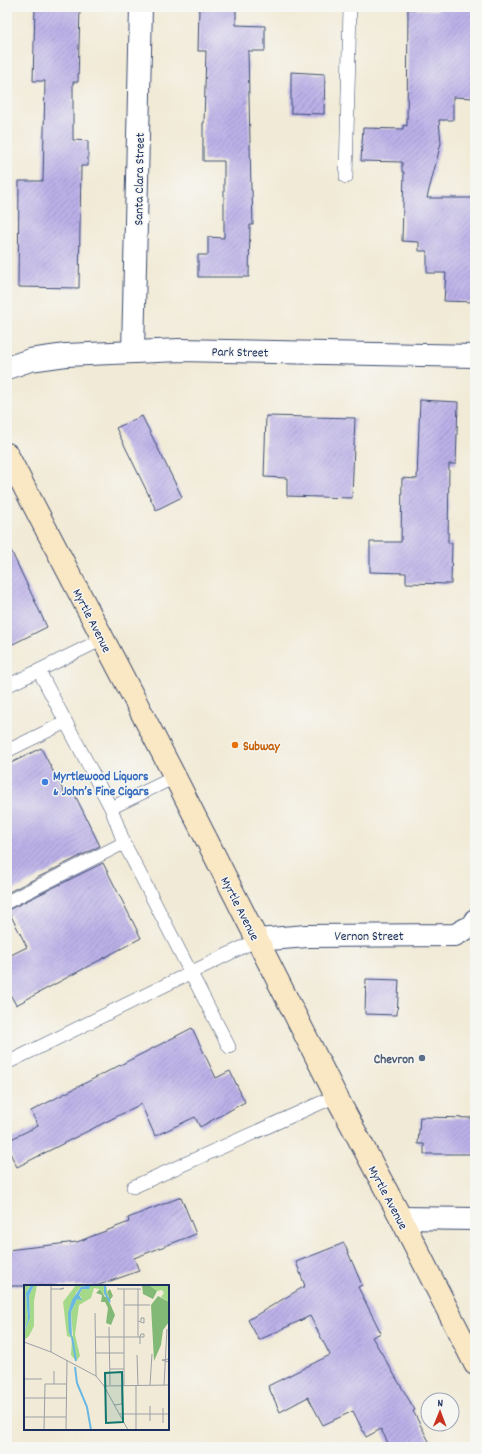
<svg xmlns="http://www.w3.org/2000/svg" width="482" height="1454" font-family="Dekko,sans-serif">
<defs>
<pattern id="building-hatch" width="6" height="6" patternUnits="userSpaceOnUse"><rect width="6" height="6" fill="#bbb0e8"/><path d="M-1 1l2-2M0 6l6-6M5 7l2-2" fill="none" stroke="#9790bf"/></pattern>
</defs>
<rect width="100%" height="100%" fill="#f6f6f2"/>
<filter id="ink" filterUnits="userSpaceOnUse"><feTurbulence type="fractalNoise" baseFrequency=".025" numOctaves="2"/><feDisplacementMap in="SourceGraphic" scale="8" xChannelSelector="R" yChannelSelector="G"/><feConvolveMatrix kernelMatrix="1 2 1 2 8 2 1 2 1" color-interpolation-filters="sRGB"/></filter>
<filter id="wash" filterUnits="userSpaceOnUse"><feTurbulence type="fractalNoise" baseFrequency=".012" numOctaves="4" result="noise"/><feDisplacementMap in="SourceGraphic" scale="16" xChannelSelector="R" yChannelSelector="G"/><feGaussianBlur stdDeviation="0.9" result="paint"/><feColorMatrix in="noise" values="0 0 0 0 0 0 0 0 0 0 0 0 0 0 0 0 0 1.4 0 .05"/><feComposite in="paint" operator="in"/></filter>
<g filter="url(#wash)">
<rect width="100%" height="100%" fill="#f1ead6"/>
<g id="blocks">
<!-- building -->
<path fill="url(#building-hatch)" d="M35 7H80L78 82H73V140L88 141V166H81L79 288 18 287 19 181H43L45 81H33Z
M199 7H236V25L265 26V51H248L251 190H252L253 225H250L249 277H198V255H208V237L224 238V161H203V123H204L206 51H198Z
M438 7H475V98L453 97V120H439L441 143 427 198H475V302L444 301 446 273H427V251H419V242L402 241 404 172H402V162L361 161 363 128 403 129V125L407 126 408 9 438 10Z
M291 72 325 74 324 114 291 113Z
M420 400 458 402 456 464H449L448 543H452L451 584 406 583V573L370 572V542H401L402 478 417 479Z
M142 416 182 497 156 510 116 428Z
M266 416 355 418 352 498 287 496V478L264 477Z
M7 542 47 627 7 647Z
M41 748 66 796 74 793 100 846 7 893V765Z
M103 863 141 938 16 1005 7 989V957L27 947 8 910Z
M366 979 399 980 397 1015 365 1014Z
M192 1028 216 1078 230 1071 245 1102 200 1127 195 1117 155 1136 141 1104 17 1167 7 1147V1141L38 1126 31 1111Z
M420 1117 475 1118V1154H424V1144H418Z
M181 1197 196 1234 134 1258 139 1271 96 1286H7V1250L77 1242 129 1222 128 1218Z
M344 1243 362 1285 358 1287 381 1333 372 1337 415 1410 413 1411 432 1447H390L381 1429 366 1437 353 1411 323 1425 308 1397 280 1412 268 1386 330 1355 310 1316 259 1340 248 1320 305 1286 296 1262Z"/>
</g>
</g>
<g filter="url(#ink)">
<use href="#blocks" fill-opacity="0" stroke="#3b4b70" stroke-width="1"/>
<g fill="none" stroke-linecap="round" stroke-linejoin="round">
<defs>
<path id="service" d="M346 177 350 7
M39 671 111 808
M7 686 103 639
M7 751 66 722
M175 777 111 808 124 843 229 1047
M7 902 124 843
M7 1063 257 940
M133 1187 336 1096"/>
<path id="minor" d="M133 352 141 7
M257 940 307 936 455 935 473 925 475 920
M401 1218 475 1219"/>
<path id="tertiary" d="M7 368 30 360 66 355 180 350 475 356"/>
<path id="secondary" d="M7 454 175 777 336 1096 401 1218 475 1364"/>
</defs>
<!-- service casing -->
<use href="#service" stroke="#3b4b70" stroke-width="14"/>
<!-- minor casing -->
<use href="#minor" stroke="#3b4b70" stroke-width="24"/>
<!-- tertiary casing -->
<use href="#tertiary" stroke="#3b4b70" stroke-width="24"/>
<!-- secondary casing -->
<use href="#secondary" stroke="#3b4b70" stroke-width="24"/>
<!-- service -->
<use href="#service" stroke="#fff" stroke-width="13"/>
<!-- minor -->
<use href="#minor" stroke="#fff" stroke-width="22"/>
<!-- tertiary -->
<use href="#tertiary" stroke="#fff" stroke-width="22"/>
<!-- secondary -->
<use href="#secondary" stroke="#fae7c3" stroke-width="22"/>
</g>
</g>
<!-- markers -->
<circle fill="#e8710a" stroke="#f6f6f2" stroke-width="1.5" cx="235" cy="745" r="4"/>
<circle fill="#3f7fe0" stroke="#f6f6f2" stroke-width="1.5" cx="45" cy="782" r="4"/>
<circle fill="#5c6f8a" stroke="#f6f6f2" stroke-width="1.5" cx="422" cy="1058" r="4"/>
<g text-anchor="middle" stroke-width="3" stroke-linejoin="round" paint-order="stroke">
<!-- street labels -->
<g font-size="13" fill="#1b2f5e" stroke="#f6f6f2">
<text transform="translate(138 179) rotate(-89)" y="5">Santa Clara Street</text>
<text transform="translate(240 351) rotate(1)" y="5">Park Street</text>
<text transform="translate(93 620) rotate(63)" y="5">Myrtle Avenue</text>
<text transform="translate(241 908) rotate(63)" y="5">Myrtle Avenue</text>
<text x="369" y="940">Vernon Street</text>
<text transform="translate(389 1197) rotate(62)" y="5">Myrtle Avenue</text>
</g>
<!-- food labels -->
<g font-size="13" font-weight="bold" fill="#c56008" stroke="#f6f6f2" text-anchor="start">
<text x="243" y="750">Subway</text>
</g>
<!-- shop labels -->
<g font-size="13" font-weight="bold" fill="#366cbe" stroke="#f6f6f2" text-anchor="start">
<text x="53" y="780">Myrtlewood Liquors<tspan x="53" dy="15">&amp; John’s Fine Cigars</tspan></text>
</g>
<!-- service labels -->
<g font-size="13" font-weight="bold" fill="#4e5e75" stroke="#f6f6f2" text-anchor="end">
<text x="414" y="1063">Chevron</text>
</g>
</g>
<!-- overview -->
<g transform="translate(24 1285)">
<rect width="145" height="145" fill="#f1ead6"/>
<path d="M125 0H145V17L137 12 140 8 138 5 133 6Z" fill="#a4d98a"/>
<path d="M118 0H125L133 6 129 14 119 9ZM76 4 81 12H85L83 7 86 4 89 11 85 16 91 30 87 40 82 38 84 23 81 17H77L78 10 72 8ZM134 11 145 17V37L139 45 137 60 130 76 127 20Z" fill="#83b976"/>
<path d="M0 0H7L2 8 4 34 0 46ZM10 0H13L10 16V41L5 51 0 55V48L6 33 5 11ZM52 0H66L57 2 52 8 45 25V48L49 51 47 27 53 14 58 13 55 10 58 4H65L67 0H82L85 14 75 4 70 3 67 13 55 20 51 50 56 71 52 76 47 70 48 53 43 51 39 17Z" fill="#a4d98a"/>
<path d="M7 0H10L5 11 6 33 0 48 4 34 2 8ZM67 0 65 4H58L55 10 58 15 53 14 47 27 48 53 45 48 44 28 48 15 57 2Z" fill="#69b8e4"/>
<path fill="none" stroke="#69b8e4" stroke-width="2" d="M81 0V8L86 17M48 52 52 76M51 82 53 98 63 122 67 145"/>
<path fill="none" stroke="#9b9fa6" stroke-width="1" d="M27 4H39L40 3 36 4M93 4H117M100 20H126M71 28 72 91M114 36 120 38V33H117V36M85 42 86 100M117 49H120V52H116ZM72 52H116V59M114 52V4M0 57 27 67 72 91 80 101 104 145M27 67V0M72 68H100M113 70 114 100M145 74 138 75 145 77M86 84H100M0 94H18M30 99V86M100 100V4M126 100 128 69M140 100 143 44M80 101 145 100M0 113H42M90 120 98 119V100M139 123V138M96 129H145M0 132H42M126 136V121M20 145 21 99H42M42 145 43 75M112 145V100"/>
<path fill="#0f766e" fill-opacity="0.15" stroke="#0f766e" stroke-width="2" d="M98 87 99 137 82 138 81 88Z"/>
<rect width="145" height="145" fill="none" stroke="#1b2f5e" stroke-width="2"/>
</g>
<!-- margin -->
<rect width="482" height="1454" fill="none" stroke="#f6f6f2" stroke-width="24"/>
<!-- north arrow -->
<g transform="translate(440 1412) rotate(1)"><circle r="19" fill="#f6f6f2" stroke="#9ea6b7"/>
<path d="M0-3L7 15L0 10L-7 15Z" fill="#c8321e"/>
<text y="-6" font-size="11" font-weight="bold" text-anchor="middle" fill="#1b2f5e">N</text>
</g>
</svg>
